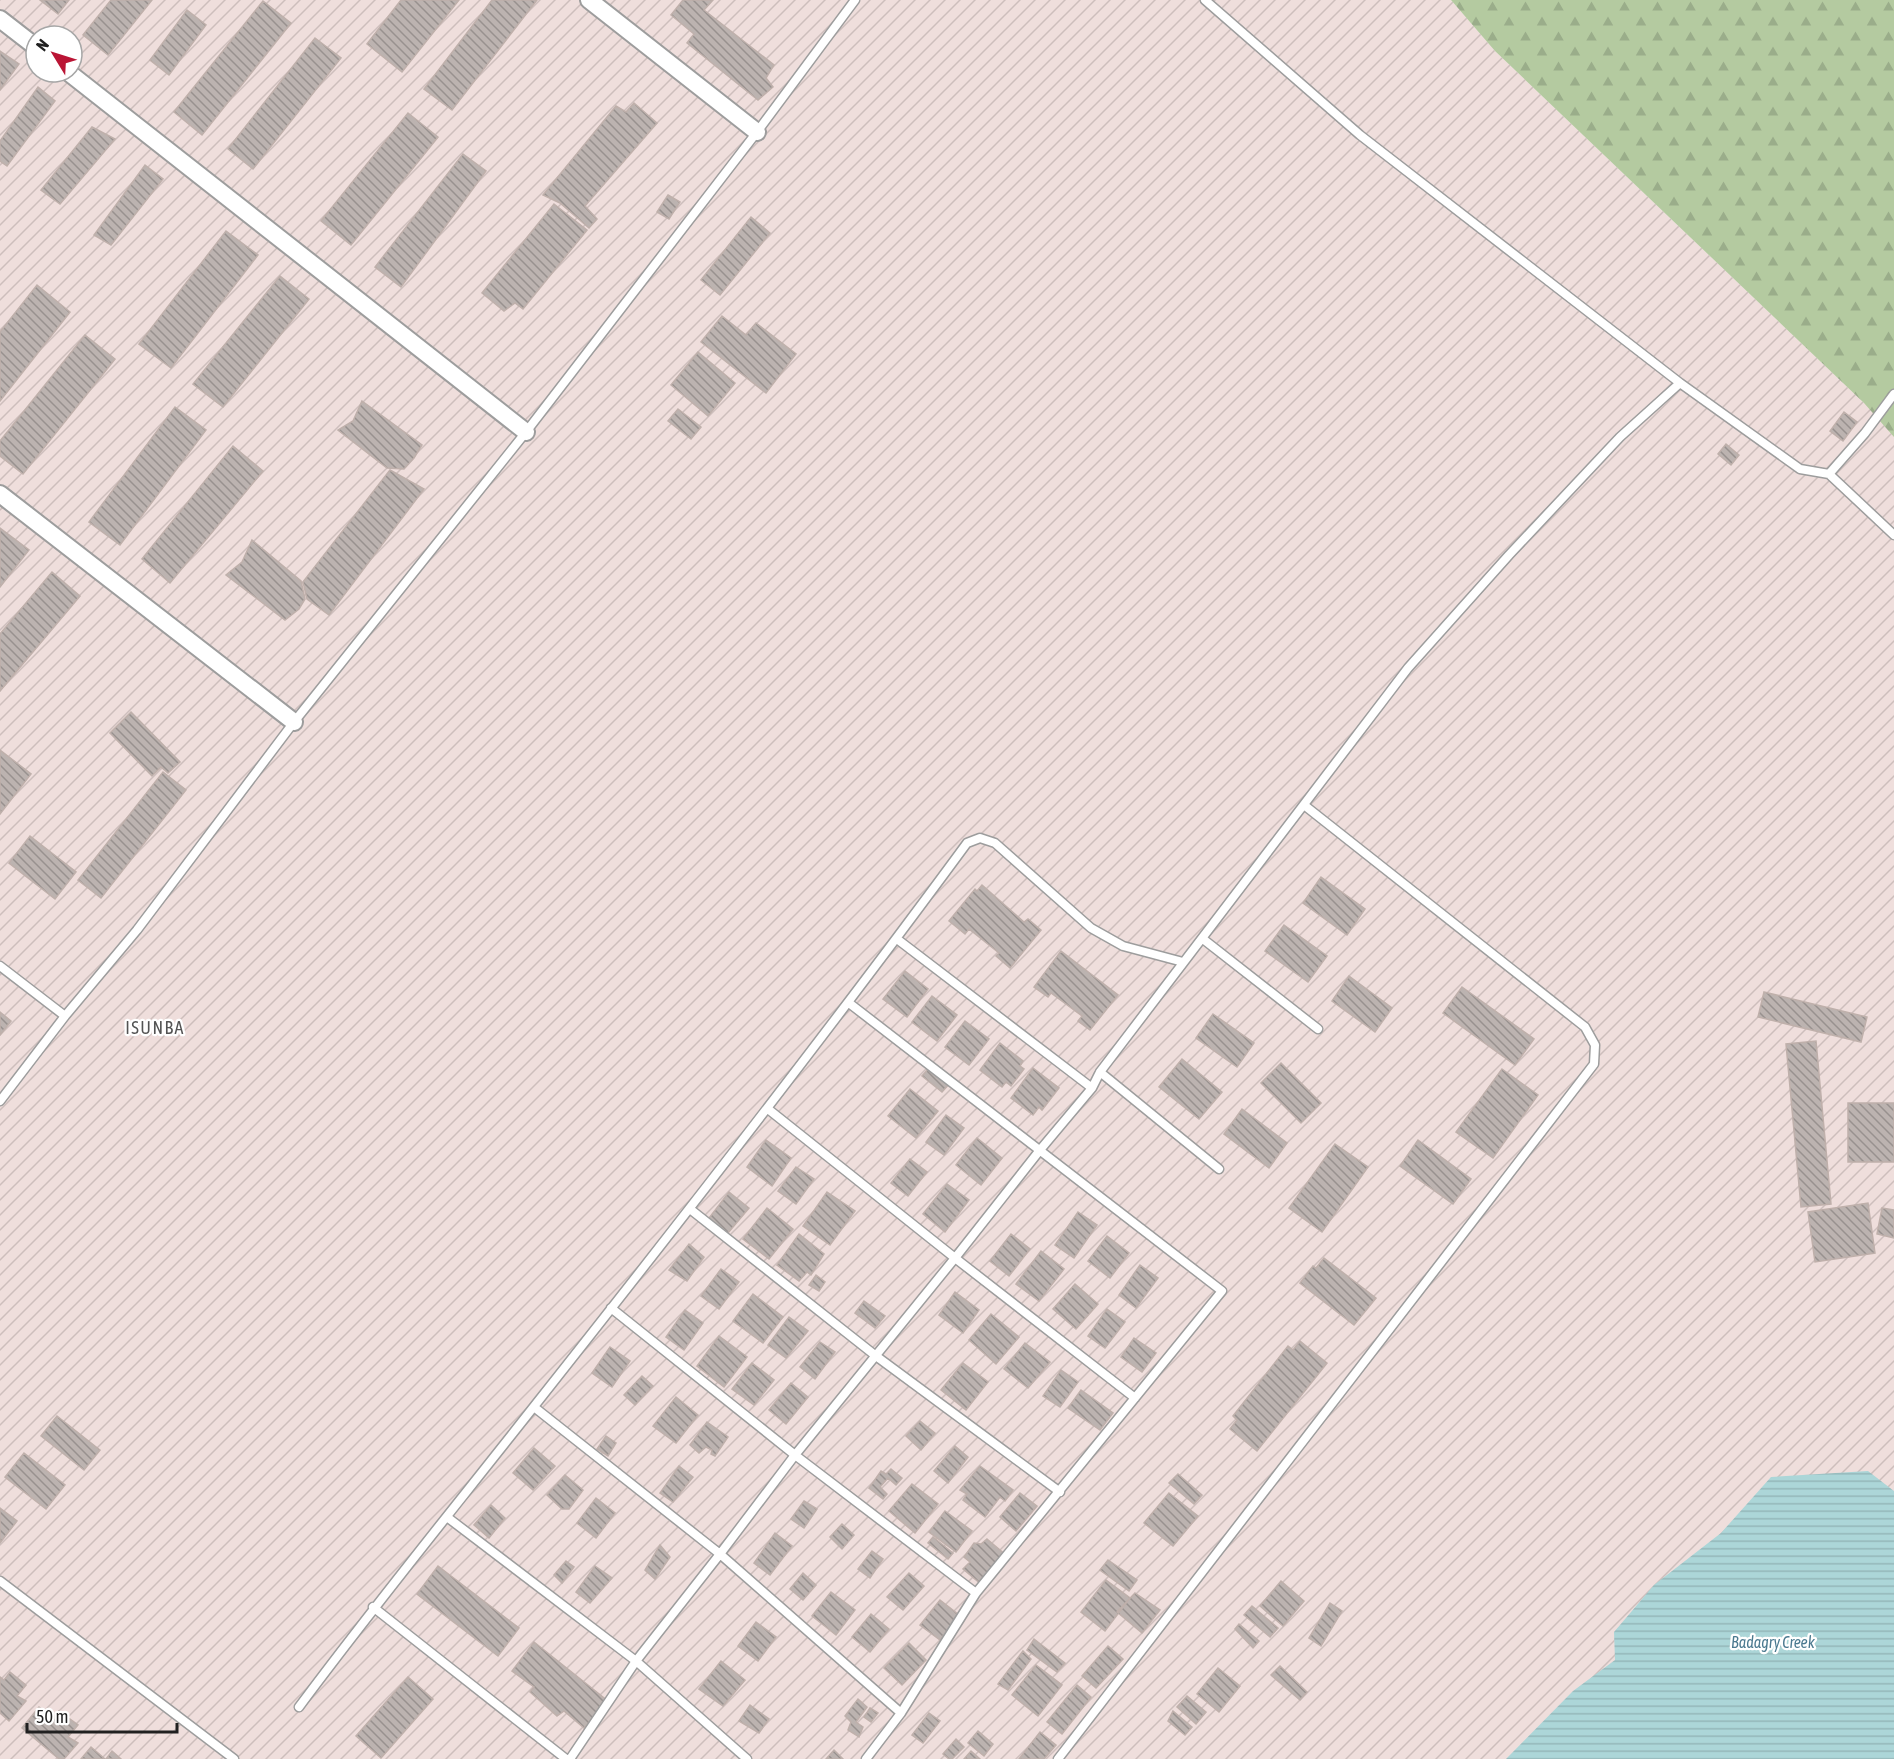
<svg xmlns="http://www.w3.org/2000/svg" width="1894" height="1759" font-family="'Asap Condensed',sans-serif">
<defs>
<pattern id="military-furrows" width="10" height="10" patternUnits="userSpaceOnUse" patternTransform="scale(1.5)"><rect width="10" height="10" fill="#efdedc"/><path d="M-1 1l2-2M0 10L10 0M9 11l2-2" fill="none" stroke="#cdbebc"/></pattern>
<pattern id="forest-firs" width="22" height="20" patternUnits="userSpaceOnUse" patternTransform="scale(1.5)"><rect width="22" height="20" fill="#b4caa0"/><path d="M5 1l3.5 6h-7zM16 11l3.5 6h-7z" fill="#9aad8a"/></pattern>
<pattern id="water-rules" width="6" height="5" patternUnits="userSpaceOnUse" patternTransform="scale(1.5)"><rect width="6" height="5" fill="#acd6d8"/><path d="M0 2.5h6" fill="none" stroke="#94b7b9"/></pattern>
<pattern id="building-back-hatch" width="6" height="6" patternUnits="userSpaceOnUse" patternTransform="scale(1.5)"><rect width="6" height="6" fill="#bcb3b0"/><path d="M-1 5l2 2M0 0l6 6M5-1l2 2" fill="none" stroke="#98918f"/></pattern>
</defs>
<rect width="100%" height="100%" fill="#efebe7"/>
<!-- military -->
<path fill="url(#military-furrows)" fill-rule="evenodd" d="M0 0H1451L1495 51 1864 403 1894 417V1759H0ZM36 36H72V72H36Z"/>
<!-- forest -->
<path fill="url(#forest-firs)" d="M1451 0H1894V437L1864 403 1495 51Z"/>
<!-- water -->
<path fill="url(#water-rules)" d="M1868 1471 1894 1491V1759H1506L1573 1691 1615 1660 1614 1632 1654 1585 1721 1533 1771 1477Z"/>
<!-- building -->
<path fill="url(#building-back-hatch)" stroke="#bfb0ab" stroke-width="1.5" d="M40 0H69L58 14Z
M111 0H152L108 55 83 35Z
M401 0H459L402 72 367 44Z
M492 0H537L452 110 424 89Z
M683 0H713L704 10 774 65 766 78 773 87 758 100 687 43 694 34 671 15Z
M263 1 291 23 202 135 174 112Z
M187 10 206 25 169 75 150 60Z
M315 38 341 58 253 169 228 149Z
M0 51 19 64 0 90Z
M38 87 55 101 7 166 0 161V141Z
M634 103 657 123 585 206 597 219 589 228 560 203 543 195 616 106 626 112Z
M408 113 438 137 351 245 321 221Z
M92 127 115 139 60 204 41 190Z
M463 154 486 171 401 287 375 267Z
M145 165 163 179 111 245 94 235Z
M668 195 680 202 669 219 657 212Z
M554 204 587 230 523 309 515 303 504 311 482 293Z
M751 217 770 233 720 295 701 280Z
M226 231 258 255 171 368 139 344Z
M280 276 309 299 223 407 193 384Z
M37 285 70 312 0 401V332Z
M722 316 746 335 756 323 796 354 766 393 701 342Z
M85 335 115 359 23 474 0 456V441Z
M698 352 735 383 708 416 671 385Z
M362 401 422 445 414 458 404 469 387 468 338 430 353 421Z
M175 407 206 430 120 545 89 522Z
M678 409 701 427 691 439 668 421Z
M1844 412 1857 422 1843 441 1830 431Z
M1726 444 1739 455 1731 465 1718 454Z
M233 446 263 471 170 583 142 559Z
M390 470 424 489 329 615 307 599 303 582Z
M0 528 29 550 0 587Z
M252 540 301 581 305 599 299 609 285 620 226 575 242 562Z
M52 572 80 596 0 691V634Z
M131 712 180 762 168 773 161 767 152 776 110 733Z
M0 750 31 774 0 814Z
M163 772 186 790 101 898 78 880Z
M30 836 76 872 55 899 9 863Z
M1321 877 1365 909 1347 935 1303 903Z
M982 885 1024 922 1028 919 1041 930 1010 968 996 956 999 953 969 929 965 934 949 921 975 889 977 891Z
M1284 925 1327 956 1308 982 1265 951Z
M1061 951 1118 995 1090 1030 1078 1021 1082 1016 1051 993 1048 997 1034 987Z
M905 971 928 989 907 1017 883 999Z
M1349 976 1392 1008 1375 1032 1332 1001Z
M1462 987 1534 1039 1515 1065 1443 1013Z
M1764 992 1867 1017 1861 1042 1758 1017Z
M932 996 957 1015 937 1041 912 1022Z
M0 1012 11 1021 0 1035Z
M1213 1014 1254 1043 1237 1067 1196 1038Z
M965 1021 989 1039 969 1065 945 1047Z
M1816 1041 1831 1204 1801 1207 1786 1044Z
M1000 1043 1023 1061 1020 1066 1024 1069 1011 1086 1006 1082 1002 1087 980 1070Z
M1182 1059 1222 1092 1199 1119 1159 1087Z
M1281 1063 1321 1103 1301 1123 1261 1083Z
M930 1067 950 1083 942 1092 922 1076Z
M1033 1068 1059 1088 1042 1110 1039 1107 1033 1115 1011 1098Z
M1502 1069 1538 1095 1493 1158 1456 1132Z
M910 1089 938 1111 916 1138 888 1116Z
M1848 1103H1894V1162H1848Z
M1242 1109 1287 1143 1269 1168 1224 1134Z
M946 1115 964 1128 944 1155 926 1142Z
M977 1138 1002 1158 981 1185 956 1165Z
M766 1140 791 1158 772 1186 747 1167Z
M1418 1140 1471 1179 1453 1204 1400 1166Z
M1335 1144 1368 1167 1322 1232 1289 1208Z
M910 1159 927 1172 908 1196 891 1183Z
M796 1167 814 1179 796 1204 778 1191Z
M947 1184 969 1200 945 1232 923 1214Z
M729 1192 749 1208 728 1233 709 1218Z
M827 1192 855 1211 830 1245 803 1226Z
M1868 1203 1875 1253 1815 1262 1808 1212Z
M767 1208 793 1229 769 1259 743 1239Z
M1882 1208 1894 1210V1238L1877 1234Z
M1078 1212 1097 1225 1074 1258 1055 1245Z
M799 1234 824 1254 811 1275 807 1272 799 1281 777 1265Z
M1011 1234 1030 1249 1009 1276 990 1261Z
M1107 1236 1129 1253 1110 1278 1088 1261Z
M689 1244 704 1257 687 1281 669 1270Z
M1041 1251 1064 1269 1039 1301 1016 1284Z
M1324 1258 1376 1298 1354 1325 1300 1283 1313 1266 1316 1268Z
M1140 1265 1158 1278 1136 1308 1119 1295Z
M721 1269 739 1282 719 1309 701 1296Z
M816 1275 825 1282 819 1291 809 1285Z
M1075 1284 1098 1304 1076 1329 1053 1309Z
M955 1292 979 1310 963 1333 939 1315Z
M753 1294 783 1317 763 1343 733 1321Z
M864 1301 885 1316 875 1328 855 1313Z
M1107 1309 1125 1322 1105 1348 1088 1336Z
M685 1310 703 1323 684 1350 666 1337Z
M991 1314 1019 1337 996 1364 969 1340Z
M789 1317 808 1331 786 1358 768 1345Z
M719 1336 747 1357 724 1387 697 1366Z
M1134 1338 1156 1353 1142 1372 1121 1357Z
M1300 1341 1327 1363 1257 1451 1230 1429 1237 1420 1233 1416 1288 1346 1293 1350Z
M820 1342 835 1352 815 1379 800 1367Z
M1025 1343 1050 1362 1028 1388 1004 1369Z
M610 1347 630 1361 612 1387 592 1373Z
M752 1363 774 1380 754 1405 732 1389Z
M963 1363 988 1382 966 1410 941 1390Z
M1061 1370 1078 1382 1060 1407 1043 1396Z
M642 1376 653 1386 635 1405 624 1395Z
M791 1383 808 1397 786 1424 769 1410Z
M1081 1390 1113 1413 1100 1430 1068 1408Z
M676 1397 698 1415 676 1443 653 1426Z
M57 1416 100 1450 84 1470 41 1436Z
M920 1421 935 1433 921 1450 906 1436Z
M707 1422 728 1437 715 1456 711 1454 712 1450 706 1447 699 1453 690 1445Z
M606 1436 616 1443 608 1456 597 1449Z
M955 1446 968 1457 948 1483 934 1471Z
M534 1448 555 1466 533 1490 513 1473Z
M24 1453 65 1485 46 1509 5 1477Z
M679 1466 693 1477 673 1502 660 1493Z
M980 1466 1013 1490 1005 1501 1000 1497 985 1517 963 1500 967 1494 960 1490Z
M891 1469 902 1478 896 1485 888 1478 880 1487 887 1494 883 1499 869 1488 881 1471 886 1474Z
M1178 1474 1202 1495 1194 1504 1169 1483Z
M565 1475 583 1490 569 1509H562L547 1495Z
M912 1484 938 1504 915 1533 889 1511Z
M1020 1493 1037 1506 1016 1531 1000 1517Z
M1169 1493 1198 1516 1173 1546 1144 1523Z
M596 1498 615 1513 596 1538 577 1523Z
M804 1501 817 1509 804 1528 791 1519Z
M491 1505 505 1518 489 1538 474 1525Z
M0 1508 17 1521 0 1543Z
M945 1511 972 1531 956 1552 929 1532Z
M842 1524 854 1535 842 1549 830 1537Z
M775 1533 792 1546 770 1575 754 1563Z
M933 1537 953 1553 948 1559 928 1543Z
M987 1539 1006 1555 982 1585 963 1569 970 1562 964 1557 974 1543 981 1544Z
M660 1545 670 1557 655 1579 645 1570Z
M872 1551 883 1559 870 1578 858 1569Z
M1108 1560 1137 1580 1129 1591 1100 1570Z
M566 1561 574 1567 562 1583 554 1575Z
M438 1566 519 1628 498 1656 417 1594Z
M595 1566 612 1578 590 1603 576 1592Z
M803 1573 816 1585 803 1600 790 1589Z
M909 1573 924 1586 903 1610 887 1597Z
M1106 1580 1130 1598 1105 1631 1081 1612Z
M1281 1581 1304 1601 1283 1626 1260 1606Z
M831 1592 855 1610 836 1635 812 1616Z
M1135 1593 1160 1610 1142 1633 1117 1612Z
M940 1600 959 1615 940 1640 920 1625Z
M1330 1603 1342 1611 1321 1646 1309 1638Z
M1252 1606 1278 1628 1270 1637 1244 1615Z
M871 1614 889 1629 870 1652 852 1637Z
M756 1622 776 1637 758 1661 738 1646Z
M1239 1624 1259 1641 1253 1648 1235 1629Z
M1034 1639 1065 1663 1057 1672 1027 1650Z
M534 1642 608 1701 584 1728 564 1711 557 1716 530 1692 534 1687 512 1671Z
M909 1643 926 1660 902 1685 884 1668Z
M1108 1646 1123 1659 1096 1688 1082 1676Z
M1023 1651 1031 1659 1008 1690 998 1684Z
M721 1661 745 1680 723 1706 699 1689Z
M1036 1665 1062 1685 1038 1716 1012 1695Z
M1280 1666 1307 1692 1300 1700 1271 1675Z
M1218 1668 1240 1686 1219 1712 1197 1694Z
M10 1672 26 1685 17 1696 26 1701 9 1721 0 1713V1677L4 1680Z
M408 1677 433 1699 381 1758 356 1736Z
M1077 1685 1091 1697 1062 1734 1047 1722Z
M1187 1696 1206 1712 1196 1724 1177 1707Z
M858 1699 867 1707 856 1722 863 1727 859 1737 848 1730 851 1722 845 1716Z
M750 1705 769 1719 759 1733 739 1721Z
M39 1707 54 1718 59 1711 78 1725 68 1737 78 1743 64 1759H59L22 1728Z
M870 1708 878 1713 871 1722 864 1717Z
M1173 1711 1192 1727 1185 1735 1168 1721Z
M929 1713 940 1721 923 1743 912 1735Z
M978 1731 993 1744 984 1756 968 1743Z
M1040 1732 1056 1745 1044 1759H1019Z
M956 1739 964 1747 952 1759H949L943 1754Z
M91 1747 105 1759H81Z
M834 1750 843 1759H826Z
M112 1751 121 1759H106Z
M971 1751 980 1759H964Z"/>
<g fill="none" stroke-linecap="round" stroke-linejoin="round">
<defs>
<path id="service" d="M1205 0 1360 135 1680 383 1800 469 1829 474 1865 433 1894 394
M1829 474 1894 535
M897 939 1092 1088
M1203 939 1318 1029
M0 966 65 1016
M849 1003 1222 1291 976 1593 901 1713 866 1759
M1100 1072 1219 1169
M0 1101 65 1016 137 930 294 722 526 432 757 132 855 0
M768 1109 955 1258 1135 1398
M690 1209 876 1356 1060 1492
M611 1308 795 1455 976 1593
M534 1407 720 1554 901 1713
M447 1517 636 1661 747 1759
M0 1581 234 1759
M373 1607 566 1759
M299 1707C374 1606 454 1508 532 1409 680 1222 826 1035 967 843L980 838 995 843 1091 928 1123 946 1183 962
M570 1759 636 1661 720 1554 795 1455 955 1258 1040 1150 1092 1088 1100 1072 1408 668 1509 555 1620 437 1680 383
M1058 1759 1594 1064 1595 1045 1585 1027 1304 805"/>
<path id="minor" d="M589 0 757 132
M0 19 36 47
M68 72 526 432
M0 494 294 722"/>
</defs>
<!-- service casing -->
<use href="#service" stroke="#9d9d9d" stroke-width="11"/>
<!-- minor casing -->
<use href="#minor" stroke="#9d9d9d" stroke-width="20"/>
<!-- service -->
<use href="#service" stroke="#fff" stroke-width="8"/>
<!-- minor -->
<use href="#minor" stroke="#fff" stroke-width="16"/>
</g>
<g text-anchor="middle" stroke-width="4.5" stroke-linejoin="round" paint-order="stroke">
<!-- water labels -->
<g font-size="16" font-style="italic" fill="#4c7a90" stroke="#fff">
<text x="1773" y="1648">Badagry Creek</text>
</g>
<!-- quarter labels -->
<g font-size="18" letter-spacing="1.5" fill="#535353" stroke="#fff">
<text x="155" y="1034">ISUNBA</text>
</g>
</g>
<!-- north arrow -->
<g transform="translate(54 54) rotate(308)"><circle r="28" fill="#ffffff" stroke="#a6a6a6" stroke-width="1.5"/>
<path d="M0-4.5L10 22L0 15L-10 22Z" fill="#ba1535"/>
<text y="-9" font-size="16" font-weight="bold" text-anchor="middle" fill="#202020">N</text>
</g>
<!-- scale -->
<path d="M27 1723v9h150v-9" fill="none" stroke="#202020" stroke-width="3"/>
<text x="36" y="1723" font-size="18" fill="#202020" stroke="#ffffff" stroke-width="4.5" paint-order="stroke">50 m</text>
</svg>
